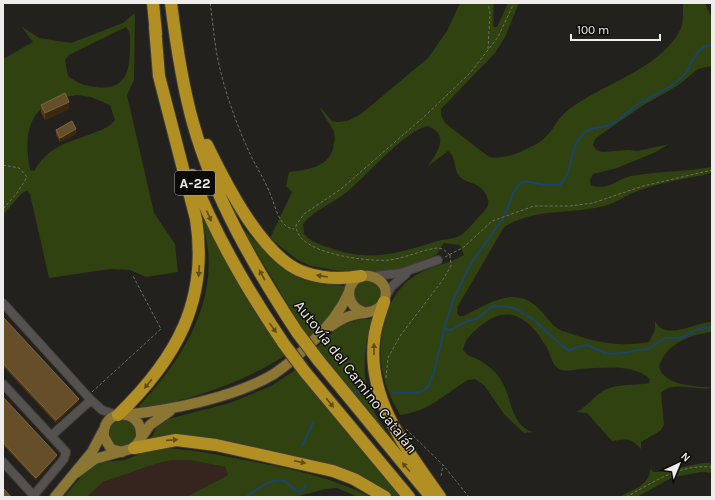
<svg xmlns="http://www.w3.org/2000/svg" width="715" height="500" font-family="Karla,sans-serif">
<rect width="100%" height="100%" fill="#23211e"/>
<!-- industrial -->
<path fill="#36241e" d="M172 460H190L225 467 228 475 186 497H87L103 482 155 464Z"/>
<!-- green -->
<path fill="#30420f" fill-rule="evenodd" d="M460 3H494L493 24 494 27H497L508 3H519L505 37 495 53 441 109V115L445 123 489 157C507 160 523 151 538 143 552 135 556 119 568 110 602 84 647 74 674 40 686 24 682 20 683 3H705L712 18V66L698 69 677 86 642 106 600 135 595 139 593 145 597 150 602 152 628 150 638 151 669 144 656 152 617 168 593 174 590 180 591 185C606 192 617 179 631 176 658 171 685 172 712 167V173C687 179 659 182 635 192 624 196 616 203 604 206 568 215 538 207 504 227L458 306 457 313 459 316H464C486 305 513 285 537 307 544 313 550 323 558 329 561 331 567 332 572 334 598 343 622 347 649 342L655 330V321C665 342 695 322 712 322V332C690 335 666 343 659 367 664 383 685 385 700 387 705 387 709 387 712 388 695 391 673 380 661 393L664 425 660 431 641 442V449C630 437 627 439 612 441L587 413 576 412C587 407 593 397 603 391 617 383 633 386 649 383L650 379C632 363 603 368 580 369 573 370 565 372 559 369 551 364 551 355 547 348 530 318 508 301 478 328 470 335 465 339 463 350 468 357 474 357 481 361 489 366 496 372 501 380 512 396 510 426 533 432L524 433 504 414 484 385 475 379 468 380C441 396 432 410 400 415 395 406 390 397 387 388 374 351 380 297 416 275 431 266 449 264 464 255L460 245 444 243 436 255 395 271 387 272 365 270 340 271 311 266 296 259 270 238 292 192 286 186 289 172C308 170 332 167 334 143 335 139 335 134 333 130 329 122 323 115 319 106L332 121 337 122 347 121 361 114 428 58 447 31ZM427 126C451 134 437 154 427 167L448 151C457 157 453 171 461 178 471 185 484 183 488 200 490 207 482 213 478 218 472 224 467 231 461 235 453 240 443 239 434 242 396 254 370 262 330 248 321 245 311 242 304 234L303 224C314 210 333 203 347 192 366 176 405 131 427 126Z
M135 13 134 80 127 95 154 213 175 244 178 272 146 277 130 270 110 269 49 278 30 194 27 191 22 193 3 215V59L33 42 21 26 39 38 71 43 123 23ZM126 27C131 32 130 39 130 45 130 71 126 91 96 87 85 86 77 83 68 76L65 60 69 55ZM77 95 91 97 110 105 115 120C109 128 100 130 91 134 66 143 48 147 34 171L30 170C22 129 31 100 77 95Z
M203 220H207C228 268 255 312 286 355 244 382 190 401 141 408L139 406C178 364 214 311 208 250 207 240 204 230 203 220Z
M240 225C259 245 278 271 305 280 318 283 332 284 345 286 338 309 327 322 309 338L299 323Z
M353 294a14 14 0 1 1 28 0a14 14 0 1 1-28 0Z
M363 319H372C364 346 361 377 371 404 376 418 387 431 394 444L316 349C332 331 339 324 363 319Z
M297 369 403 497H392L375 485 328 463 179 434 150 440 157 427 168 419 230 403 271 386Z
M109 434a14 14 0 1 1 28 0a14 14 0 1 1-28 0Z
M163 448C189 449 214 454 239 459 284 467 329 476 371 497H358L337 488 325 489 295 497H186L228 475 225 467 190 460H172L155 464 103 482 87 497H64L86 471 102 462 125 460 147 451Z
M703 463H712V473L702 472 673 477 637 497H619C632 490 651 485 650 468L653 472H658Z"/>
<g fill="none" stroke-linecap="round" stroke-linejoin="round">
<!-- stream -->
<path stroke="#19446e" stroke-width="2" d="M444 329 451 330 467 321 477 319 491 307 503 306 514 308 533 319 568 351 580 346 587 345 605 353 614 354 648 349 666 338H681L698 329 712 327
M350 392H367
M393 393H414L422 391 428 387 434 372 445 326 453 300 470 265 504 217 514 191 519 185 525 181 543 185H560C575 169 568 147 584 133 591 126 600 129 609 125 619 121 627 112 636 106 647 98 659 93 671 86 675 83 681 79 685 74 692 65 696 45 712 45
M302 446 313 423
M245 497C255 491 272 477 284 481 290 484 292 490 300 492L305 488 306 485"/>
<defs>
<path id="minor" d="M374 276 401 273 438 260
M385 298 391 287 406 274
M3 303 91 400 102 410 117 415
M3 384 66 452 64 459 34 495
M51 436 91 400
M3 462 35 497"/>
<path id="major" d="M331 326C337 322 343 318 350 316 361 312 377 314 383 303 393 285 373 270 357 278 344 289 348 306 363 312
M125 415C170 410 234 398 274 374 287 365 300 354 311 343 327 328 340 313 349 292
M122 452 111 449 104 437C101 407 143 407 141 437
M76 473 95 459 134 448 150 425 170 411
M55 497 92 452 103 431"/>
<path id="highway" d="M153 3 156 34
M171 3C176 43 182 84 193 123 214 198 255 268 297 332
M207 145C225 182 264 261 306 273 324 279 343 279 361 276
M192 175C215 236 248 291 284 344
M384 302C380 314 375 327 374 340 367 400 408 451 440 497
M319 361 431 497
M305 372 409 497
M118 415C176 359 209 301 196 219L159 76 155 27
M134 448 176 440 216 445 333 471 354 479 385 497"/>
</defs>
<!-- minor casing -->
<use href="#minor" stroke="#3e3d3a" stroke-width="10"/>
<!-- major casing -->
<use href="#major" stroke="#3e3d3a" stroke-width="12"/>
<!-- highway casing -->
<use href="#highway" stroke="#3e3d3a" stroke-width="14"/>
<!-- path -->
<path stroke="#706e6b" stroke-width="1" stroke-dasharray="3 2" stroke-linecap="butt" d="M210 3C213 22 214 42 218 60 225 93 237 126 251 156 257 168 264 179 269 191 275 203 278 228 294 229
M488 49 490 13 488 3
M3 165 19 168 27 177 17 193 3 209
M450 255 443 249 437 248C421 250 406 258 389 260 368 262 295 254 296 225L304 214 341 189 426 115 470 73 498 37 514 3
M445 257 464 247 492 221 534 206H570L593 203 643 186 712 170
M386 378 388 358 400 336 442 281 451 266 450 255
M92 392 161 329 133 276
M406 429 443 465 469 497
M441 476 443 465
M626 497C654 482 679 464 712 467"/>
<!-- minor -->
<use href="#minor" stroke="#54514e" stroke-width="8"/>
<!-- major -->
<use href="#major" stroke="#8c7634" stroke-width="10"/>
<!-- highway -->
<use href="#highway" stroke="#b28f23" stroke-width="12"/>
<defs>
<path id="highway-bridge" d="M297 332 319 361
M284 344 305 372"/>
</defs>
<!-- highway-bridge casing -->
<use href="#highway-bridge" stroke="#3e3d3a" stroke-width="14" stroke-linecap="butt"/>
<!-- highway-bridge -->
<use href="#highway-bridge" stroke="#b28f23" stroke-width="12"/>
</g>
<!-- wall -->
<path fill="#553b10" d="M41 105 69 109 45 120 41 112Z
M56 130 76 134 60 142 56 135Z
M3 317 79 401 56 423 3 366Z
M3 397 57 457 36 480 3 445Z"/>
<!-- shaded-wall -->
<path fill="#3a290c" d="M69 102V109L45 120V113Z
M76 129V134L60 142V138Z
M79 399V401L56 423V420Z
M57 455V457L36 480V478Z"/>
<!-- building -->
<path fill="#654e28" stroke="#7b6746" d="M65 93 69 102 45 113 41 105Z
M72 121 76 129 60 138 56 130Z
M3 317 79 399 56 420 3 363Z
M3 397 57 455 36 478 3 442Z
M3 488 11 497H3Z"/>
<!-- one-way arrows -->
<defs><path id="oneway-solid" d="M-6-.8H1V-3.2L6.5 0L1 3.2V.8H-6Z"/></defs>
<g fill="#5f4d16">
<use href="#oneway-solid" transform="translate(209 216) rotate(66)"/>
<use href="#oneway-solid" transform="translate(199 271) rotate(94)"/>
<use href="#oneway-solid" transform="translate(262 275) rotate(-119)"/>
<use href="#oneway-solid" transform="translate(322 276) rotate(-171)"/>
<use href="#oneway-solid" transform="translate(273 328) rotate(55)"/>
<use href="#oneway-solid" transform="translate(374 349) rotate(-90)"/>
<use href="#oneway-solid" transform="translate(148 384) rotate(129)"/>
<use href="#oneway-solid" transform="translate(330 403) rotate(51)"/>
<use href="#oneway-solid" transform="translate(172 440) rotate(-4)"/>
<use href="#oneway-solid" transform="translate(300 462) rotate(13)"/>
<use href="#oneway-solid" transform="translate(406 467) rotate(-130)"/>
</g>
<g text-anchor="middle" stroke-width="3" stroke-linejoin="round" paint-order="stroke">
<!-- shield labels -->
<rect fill="#0c0b0a" stroke="#aba9a8" stroke-width="1" x="175" y="171" width="40" height="24" rx="3"/>
<g font-size="14" font-weight="bold" fill="#efedeb">
<text x="195" y="188">A-22</text>
</g>
<!-- street labels -->
<g font-size="15" fill="#efedeb" stroke="#0c0b0a">
<text transform="translate(356 377) rotate(52)" y="5">Autovía del Camino Catalán</text>
</g>
</g>
<!-- border -->
<rect width="715" height="500" fill="none" stroke="#efedeb" stroke-width="8"/>
<!-- north arrow -->
<g transform="translate(679 464) rotate(44)" stroke="#0c0b0a" stroke-width="3" paint-order="stroke">
<path d="M0-3L7 15L0 10L-7 15Z" fill="#efedeb"/>
<text y="-6" font-size="11" font-weight="bold" text-anchor="middle" fill="#efedeb">N</text>
</g>
<!-- scale -->
<path d="M571 34v6h89v-6" fill="none" stroke="#efedeb" stroke-width="2"/>
<text x="577" y="34" font-size="12" fill="#efedeb" stroke="#0c0b0a" stroke-width="3" paint-order="stroke">100 m</text>
</svg>
